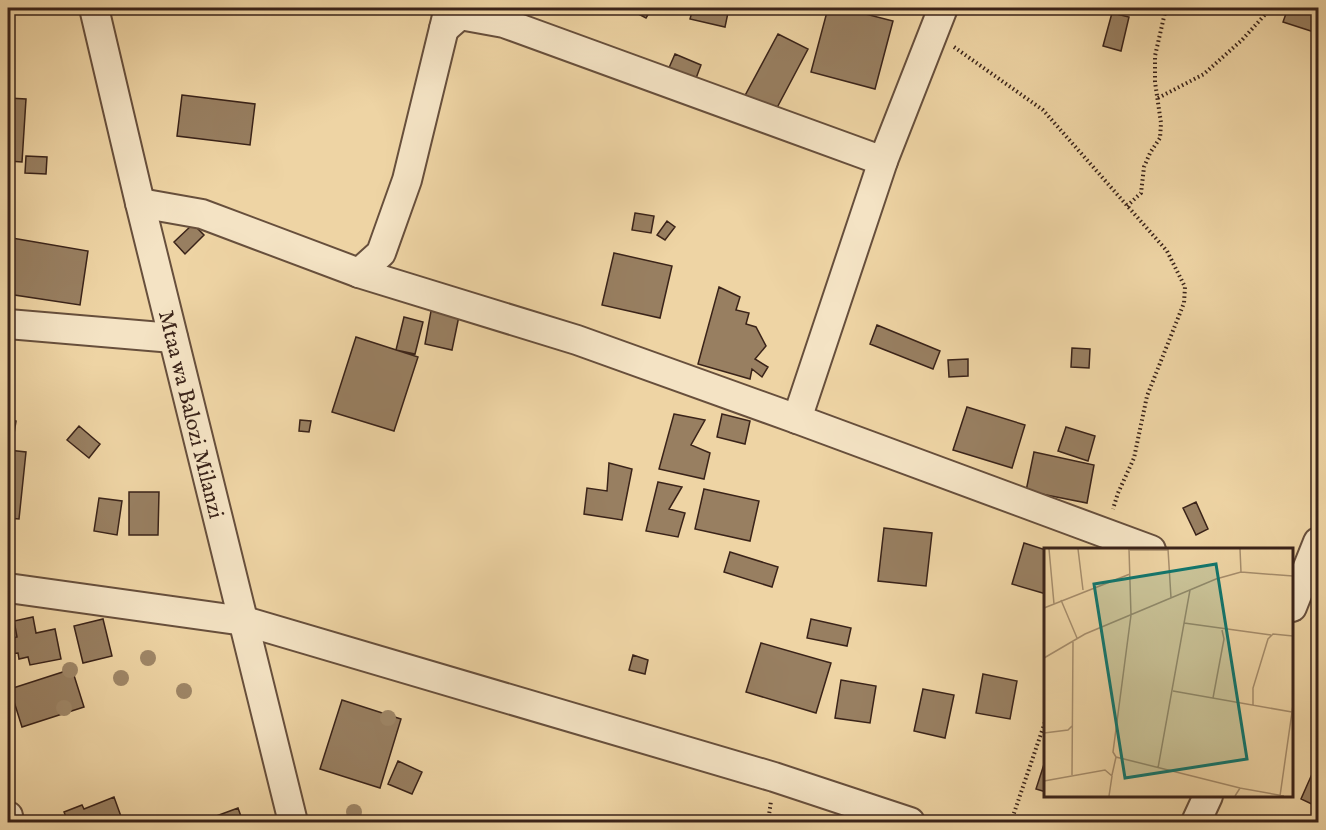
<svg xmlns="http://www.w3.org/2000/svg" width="1326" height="830" font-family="'IM FELL English',serif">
<rect width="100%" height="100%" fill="#eed4a4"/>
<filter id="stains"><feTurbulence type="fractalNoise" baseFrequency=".00333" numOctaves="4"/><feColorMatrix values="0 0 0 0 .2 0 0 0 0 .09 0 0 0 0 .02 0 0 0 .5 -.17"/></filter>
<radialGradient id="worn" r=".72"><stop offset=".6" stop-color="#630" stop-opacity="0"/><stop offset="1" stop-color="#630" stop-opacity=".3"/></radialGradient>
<!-- building -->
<path fill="#987f61" stroke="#3a2319" stroke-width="1.5" d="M627 8H652L646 18Z
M693 8H729L725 27 690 19Z
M828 8H842L893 21 875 89 811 72Z
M1288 8H1318V18L1314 32 1283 22Z
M1112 13 1129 17 1121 51 1103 46Z
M8 17H12L8 87Z
M778 34 808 49 771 119 741 103Z
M675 54 701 65 695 81 668 70Z
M182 95 255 104 250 145 177 136Z
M8 98 26 99 22 162 8 161Z
M26 156 47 157 46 174 25 173Z
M635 213 654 216 651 233 632 230Z
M667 221 675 227 665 240 657 235Z
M193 224 204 235 185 254 174 242Z
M12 238 88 251 80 305 8 294V265Z
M614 253 672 266 660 318 602 305Z
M719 287 740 297 736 310 749 313 746 324 756 327 766 346 755 359 768 367 762 377 752 369 750 379 698 364Z
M431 311 459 316 452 350 425 344Z
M404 317 423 322 415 354 396 350Z
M877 325 940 351 933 369 870 344Z
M356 337 418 357 394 431 332 412Z
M1072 348 1090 349 1089 368 1071 367Z
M968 359V376L949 377 948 360Z
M967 407 1025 425 1012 468 953 450Z
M674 414 705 420 691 445 710 453 704 479 659 469Z
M722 414 750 421 745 444 717 437Z
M8 419 16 421 13 440 8 439Z
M300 420 311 421 309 432 299 431Z
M79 426 100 444 89 458 67 440Z
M1066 427 1095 436 1088 461 1058 451Z
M8 450 26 452 19 519 8 518Z
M1034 452 1094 465 1087 503 1026 491Z
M609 463 632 469 622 520 584 514 587 488 607 491Z
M658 482 682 487 669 509 685 513 678 537 646 531Z
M704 489 759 501 750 541 695 529Z
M129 492H159L158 535H129Z
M99 498 122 501 117 535 94 531Z
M1196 502 1208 529 1196 535 1183 508Z
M884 528 932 533 926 586 878 581Z
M1024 543 1046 550V594L1012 584Z
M730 552 778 567 772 587 724 572Z
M33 617 36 633 55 629 61 659 30 665 28 657 19 659 18 653 8 654V639L17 637 14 621Z
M103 619 112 656 83 663 74 626Z
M811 619 851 628 847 646 807 638Z
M761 643 831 663 816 713 746 692Z
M633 655 648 660 645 674 629 670Z
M72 669 84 707 22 727 10 689Z
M983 674 1017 681 1010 719 976 713Z
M841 680 876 686 870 723 835 718Z
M923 689 954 695 945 738 914 731Z
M342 700 401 719 380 788 320 769Z
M1046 758V792L1036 789Z
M398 761 422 772 412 794 388 784Z
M1318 768V807L1301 799 1312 774 1315 776Z
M114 797 123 822H68L64 812 82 805 84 809Z
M238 808 243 822H200Z"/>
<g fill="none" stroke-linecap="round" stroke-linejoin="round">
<defs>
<g id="minor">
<path id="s1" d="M94 8 140 203 293 822"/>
<path d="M444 29 460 15 504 23 883 161"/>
<path d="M140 203 202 214 359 273 577 340 797 419 1151 550"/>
<path d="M359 273 381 253 407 180 448 12"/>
<path d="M8 324 173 338"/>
<path d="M797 419 883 161 943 8"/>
<path d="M8 588 244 621 774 777 910 822"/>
<path d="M1292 607 1318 542"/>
<path d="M8 816 9 822"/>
<path d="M1196 822 1208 796"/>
</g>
</defs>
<!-- minor casing -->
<use href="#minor" stroke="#674f3c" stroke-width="32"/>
<!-- path -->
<path stroke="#3a2319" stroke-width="4" stroke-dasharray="1.5 3" stroke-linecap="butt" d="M954 47 1043 110 1167 251 1185 287 1184 303 1147 396 1134 458 1118 493 1113 509
M1158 98 1204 74 1242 40 1271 8
M1127 206 1141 193 1144 167 1150 153 1160 138 1161 123 1155 82V56L1166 8
M768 822 771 801
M1011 822 1046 719"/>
<!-- minor -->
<use href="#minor" stroke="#f4e3c4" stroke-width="28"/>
</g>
<!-- trees -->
<g fill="#9f8768">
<circle cx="148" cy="658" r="8"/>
<circle cx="70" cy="670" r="8"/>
<circle cx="121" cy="678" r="8"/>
<circle cx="184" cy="691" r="8"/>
<circle cx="64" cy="708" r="8"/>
<circle cx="388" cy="718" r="8"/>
<circle cx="354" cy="812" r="8"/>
</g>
<g text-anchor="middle" stroke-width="4.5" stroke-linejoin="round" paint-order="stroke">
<!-- street labels -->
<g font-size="22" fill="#3a2319" stroke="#f4e3c4">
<text dy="8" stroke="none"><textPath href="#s1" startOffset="418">Mtaa wa Balozi Milanzi</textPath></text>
</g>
</g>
<!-- overview -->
<g transform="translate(1044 548)">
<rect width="249" height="249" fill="#eed4a4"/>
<path fill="none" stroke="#a68d6c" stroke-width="1.5" d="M5 1 10 56M34 1 39 42M85 1 87 67 69 204 72 209 196 240M124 1 127 50M196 1 197 24M86 2H124M17 52 33 90M0 60 86 26M140 75 227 87M0 110 41 86 172 31 197 24 249 28M129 143 248 164M169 150 180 91 178 82M209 158V140L224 91 229 86 249 88M0 185 24 182 28 178M114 220 146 42M28 227 29 94M68 227 72 209M0 233 61 222 68 228 65 248M191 248 196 240 240 248M236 248 249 157"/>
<path fill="#0f766e" fill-opacity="0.15" stroke="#0f766e" stroke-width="3" d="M172 16 203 211 81 230 50 36Z"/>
<rect width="249" height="249" fill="none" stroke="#3a2319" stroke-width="3"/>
</g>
<!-- margin -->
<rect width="1326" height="830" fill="none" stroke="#eed4a4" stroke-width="30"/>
<rect x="9" y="9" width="1308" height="812" fill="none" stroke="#3a2319" stroke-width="3"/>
<rect x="15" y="15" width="1296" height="800" fill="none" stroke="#3a2319" stroke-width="1.5"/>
<rect width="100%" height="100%" filter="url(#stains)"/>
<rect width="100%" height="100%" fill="url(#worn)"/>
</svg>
